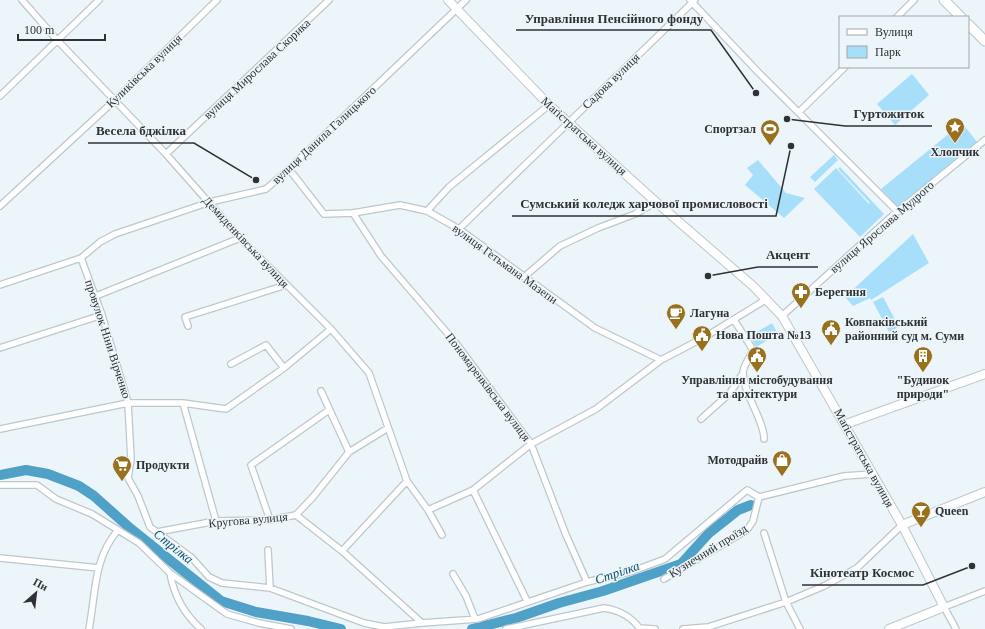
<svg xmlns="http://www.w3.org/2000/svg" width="985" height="629" font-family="Georgia,serif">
<rect width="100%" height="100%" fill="#ebf5fa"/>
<!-- green -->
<path fill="#a7dffb" d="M912 74 929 95 895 125 877 104Z
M962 123 978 143 898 207 881 189Z
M834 155 838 160 815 182 810 177Z
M758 160 786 193 805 198 784 218 745 185 753 175 747 168Z
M840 167 884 214 860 237 814 189 836 168 869 204 870 203 838 169Z
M913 234 929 263 871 300 870 298 853 306 845 297Z
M883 297 899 327 889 332 873 302Z
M772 323 778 334 756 347 750 336Z"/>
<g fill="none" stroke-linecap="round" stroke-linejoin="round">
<!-- river -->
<path stroke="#50a1c7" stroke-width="10" d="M0 475 26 470 48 474 79 486 94 496 131 529 221 601 256 612 308 621 341 629
M472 629 516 618 559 603 603 591 681 564 709 533 738 510 751 505"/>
<defs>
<path id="street" d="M22 0 58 41 166 154 240 238 331 329 369 373 407 481 428 510 442 535
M690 0 758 72 897 211
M897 17 914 0
M0 96 99 0
M799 112 845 67
M166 154 329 0
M289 169 324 214 353 213 400 205 427 211 459 229 595 328 661 360
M0 206 115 100 217 0
M427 211 449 187 549 105
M353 213 381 256 455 342 531 444 566 535 587 582
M459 229 695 0
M81 258 102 315 128 403 131 459 128 478 138 496 150 527 192 558 209 577 222 583 270 588 364 623 384 627 422 623
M524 277 560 246 598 228 635 214 656 202
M0 285 81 258 100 242 115 234 210 202 266 189 289 169 466 0
M96 296 240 238
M782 316 892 216 985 140
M734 320 753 350C750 357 743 366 743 373 743 392 765 423 764 439
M188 326 185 317 286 285
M0 348 102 315
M231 364 266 345 284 368
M321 391 349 452
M183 403 216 521
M701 419 730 393 743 373
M0 429 128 403H183L226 409 284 368 331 329
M0 485H37L56 499 92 514 139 543 170 573 227 614 259 623 291 629
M473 490 527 601
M759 497 844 476 873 474
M428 510 473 490 531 444 596 409 661 360 705 337 767 299
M296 515 313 497 349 452 388 428
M270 520 251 465 329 410
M157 532 216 521 270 520 296 515 342 551 422 623 478 619 587 582 633 571 665 559 747 490 759 497
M764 533 786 602 800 629
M268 550 270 588
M342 551 407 481
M0 558 99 568
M170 573C174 596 184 614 201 629
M453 574 466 596 475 619
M664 579 747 530 753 521 759 497
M640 628 655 629
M89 629C96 593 93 559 118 530
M506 629 604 608C618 610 632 617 640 629
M683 629 708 627 786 602 824 586 857 568 902 525
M956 629 944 607 985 591"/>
<path id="secondary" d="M448 0 549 105 656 202 753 286 782 316 902 525 944 607 889 629
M846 424 985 374
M902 525 985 492"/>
<path id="primary" d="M944 0 961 17
M968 24 985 41"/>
</defs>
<!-- street casing -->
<use href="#street" stroke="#bdc7cc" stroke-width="8"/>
<!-- secondary casing -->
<use href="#secondary" stroke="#bdc7cc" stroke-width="10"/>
<!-- primary casing -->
<use href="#primary" stroke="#bdc7cc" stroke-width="11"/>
<!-- street -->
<use href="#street" stroke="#fff" stroke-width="5.5"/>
<!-- secondary -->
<use href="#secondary" stroke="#fff" stroke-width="8"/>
<!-- primary -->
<use href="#primary" stroke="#fff" stroke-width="9"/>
</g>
<!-- icons -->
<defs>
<symbol id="sight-pin" viewBox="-11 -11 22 30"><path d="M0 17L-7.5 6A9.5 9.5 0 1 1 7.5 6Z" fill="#99701c" stroke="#ebf5fa"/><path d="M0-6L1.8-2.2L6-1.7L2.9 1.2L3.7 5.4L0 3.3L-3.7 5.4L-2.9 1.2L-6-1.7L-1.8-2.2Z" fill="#fff"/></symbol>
<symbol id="stadium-pin" viewBox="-11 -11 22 30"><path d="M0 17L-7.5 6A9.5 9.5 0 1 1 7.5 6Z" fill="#99701c" stroke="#ebf5fa"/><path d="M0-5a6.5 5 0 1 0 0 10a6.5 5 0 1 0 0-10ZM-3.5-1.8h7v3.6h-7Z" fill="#fff"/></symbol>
<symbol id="pharmacy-pin" viewBox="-11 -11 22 30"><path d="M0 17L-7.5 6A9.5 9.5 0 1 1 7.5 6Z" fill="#99701c" stroke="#ebf5fa"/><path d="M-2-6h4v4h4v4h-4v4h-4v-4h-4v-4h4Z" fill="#fff"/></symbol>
<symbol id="cafe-pin" viewBox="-11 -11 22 30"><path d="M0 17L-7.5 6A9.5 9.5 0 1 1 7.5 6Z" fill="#99701c" stroke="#ebf5fa"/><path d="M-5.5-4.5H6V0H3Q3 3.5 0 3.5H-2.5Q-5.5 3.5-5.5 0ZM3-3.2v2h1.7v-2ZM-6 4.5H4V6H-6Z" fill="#fff"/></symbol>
<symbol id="civic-pin" viewBox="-11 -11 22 30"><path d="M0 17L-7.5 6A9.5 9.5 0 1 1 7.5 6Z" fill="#99701c" stroke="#ebf5fa"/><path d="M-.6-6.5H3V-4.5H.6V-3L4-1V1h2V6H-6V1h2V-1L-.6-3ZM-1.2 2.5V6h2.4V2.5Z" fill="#fff"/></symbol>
<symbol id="building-pin" viewBox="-11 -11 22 30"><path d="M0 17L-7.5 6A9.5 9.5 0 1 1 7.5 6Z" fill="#99701c" stroke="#ebf5fa"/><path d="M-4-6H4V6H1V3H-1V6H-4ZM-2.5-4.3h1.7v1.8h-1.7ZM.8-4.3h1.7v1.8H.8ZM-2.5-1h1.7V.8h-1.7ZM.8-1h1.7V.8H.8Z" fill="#fff"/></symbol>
<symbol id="shop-pin" viewBox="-11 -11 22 30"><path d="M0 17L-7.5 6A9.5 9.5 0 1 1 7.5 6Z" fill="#99701c" stroke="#ebf5fa"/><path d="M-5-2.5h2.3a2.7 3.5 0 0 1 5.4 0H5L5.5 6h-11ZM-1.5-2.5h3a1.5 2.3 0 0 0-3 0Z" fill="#fff"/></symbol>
<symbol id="supermarket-pin" viewBox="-11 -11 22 30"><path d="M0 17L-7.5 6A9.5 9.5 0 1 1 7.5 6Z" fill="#99701c" stroke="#ebf5fa"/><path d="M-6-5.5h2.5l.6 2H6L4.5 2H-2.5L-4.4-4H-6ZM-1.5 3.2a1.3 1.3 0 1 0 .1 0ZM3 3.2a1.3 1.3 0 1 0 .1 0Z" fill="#fff"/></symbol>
<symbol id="bar-pin" viewBox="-11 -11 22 30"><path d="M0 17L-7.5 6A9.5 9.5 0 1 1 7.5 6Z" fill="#99701c" stroke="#ebf5fa"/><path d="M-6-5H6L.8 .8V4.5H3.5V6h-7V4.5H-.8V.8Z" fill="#fff"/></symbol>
</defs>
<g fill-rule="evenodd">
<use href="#sight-pin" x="944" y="116" width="22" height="30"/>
<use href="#stadium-pin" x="759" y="118" width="22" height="30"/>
<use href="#pharmacy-pin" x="790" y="281" width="22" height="30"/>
<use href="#cafe-pin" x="665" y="302" width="22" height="30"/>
<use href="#civic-pin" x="820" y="318" width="22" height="30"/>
<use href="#civic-pin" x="691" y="324" width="22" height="30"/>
<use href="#civic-pin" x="746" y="345" width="22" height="30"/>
<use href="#building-pin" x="912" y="345" width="22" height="30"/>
<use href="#shop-pin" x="771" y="449" width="22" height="30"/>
<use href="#supermarket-pin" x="111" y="454" width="22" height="30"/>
<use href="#bar-pin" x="910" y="500" width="22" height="30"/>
</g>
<g text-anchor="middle" stroke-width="3" stroke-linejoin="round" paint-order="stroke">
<!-- street labels -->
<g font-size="12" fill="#2f3234" stroke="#ebf5fa">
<text transform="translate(257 69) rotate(-43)" y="4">вулиця Мирослава Скорика</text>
<text transform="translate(144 71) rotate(-44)" y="4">Куликівська вулиця</text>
<text transform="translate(611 81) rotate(-44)" y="4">Садова вулиця</text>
<text transform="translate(324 135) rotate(-43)" y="4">вулиця Данила Галицького</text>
<text transform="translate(584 136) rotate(42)" y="4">Маґістратська вулиця</text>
<text transform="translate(882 227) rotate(-41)" y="4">вулиця Ярослава Мудрого</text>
<text transform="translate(246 242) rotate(47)" y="4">Демиденківська вулиця</text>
<text transform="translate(505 264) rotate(36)" y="4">вулиця Гетьмана Мазепи</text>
<text transform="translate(108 339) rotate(72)" y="4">провулок Ніни Вірченко</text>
<text transform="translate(488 387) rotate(53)" y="4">Пономаренківська вулиця</text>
<text transform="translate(864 458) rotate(61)" y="4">Маґістратська вулиця</text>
<text transform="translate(248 520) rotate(-5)" y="4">Кругова вулиця</text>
<text transform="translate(708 551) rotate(-32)" y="4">Кузнечний проїзд</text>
</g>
<!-- poi labels -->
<g font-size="12" font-weight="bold" fill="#2f3234" stroke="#ebf5fa" text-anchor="start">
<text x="756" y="133" text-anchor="end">Спортзал</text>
<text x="955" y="156" text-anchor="middle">Хлопчик</text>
<text x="815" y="296">Берегиня</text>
<text x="690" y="317">Лагуна</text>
<text x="845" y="326">Ковпаківський<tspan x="845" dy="14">районний суд м. Суми</tspan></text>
<text x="716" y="339">Нова Пошта №13</text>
<text x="757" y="384" text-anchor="middle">Управління містобудування<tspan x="757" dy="14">та архітектури</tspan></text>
<text x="923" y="384" text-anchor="middle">"Будинок<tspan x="923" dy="14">природи"</tspan></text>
<text x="768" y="464" text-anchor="end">Мотодрайв</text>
<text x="136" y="469">Продукти</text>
<text x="935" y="515">Queen</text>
</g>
<!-- water labels -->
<g font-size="13" font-style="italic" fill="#0b4f69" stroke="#ebf5fa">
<text transform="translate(174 546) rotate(39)" y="5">Стрілка</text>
<text transform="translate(617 572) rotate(-19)" y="5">Стрілка</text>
</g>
</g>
<!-- callouts -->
<path fill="none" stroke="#2f3234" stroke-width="1.5" d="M756 93L711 30H516M787 119L845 126H932M256 180L194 143H88M791 146L776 216H512M708 276L758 267H818M972 566L923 585H802"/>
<g fill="#2f3234" stroke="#ebf5fa" stroke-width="1.5">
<circle cx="756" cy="93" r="4"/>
<circle cx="787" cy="119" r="4"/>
<circle cx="256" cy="180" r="4"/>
<circle cx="791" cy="146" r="4"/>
<circle cx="708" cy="276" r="4"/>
<circle cx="972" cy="566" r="4"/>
</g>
<g font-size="13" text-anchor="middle" font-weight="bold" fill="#2f3234" stroke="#ebf5fa" stroke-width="3" stroke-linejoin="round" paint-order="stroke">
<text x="614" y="23">Управління Пенсійного фонду</text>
<text x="889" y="118">Гуртожиток</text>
<text x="141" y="135">Весела бджілка</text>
<text x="644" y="208">Сумський коледж харчової промисловості</text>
<text x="788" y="259">Акцент</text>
<text x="862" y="577">Кінотеатр Космос</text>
</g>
<!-- legend -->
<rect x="839" y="16" width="130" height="52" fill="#ebf5fa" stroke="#a0a7ab"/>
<rect x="847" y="29" width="20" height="6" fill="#ffffff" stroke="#a0a7ab"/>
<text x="875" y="36" font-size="12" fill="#2f3234">Вулиця</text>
<rect x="847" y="46" width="20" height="12" fill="#a7dffb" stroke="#a0a7ab"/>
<text x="875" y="56" font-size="12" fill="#2f3234">Парк</text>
<!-- north arrow -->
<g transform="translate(36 593) rotate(28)" stroke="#ebf5fa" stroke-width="3" paint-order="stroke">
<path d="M0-3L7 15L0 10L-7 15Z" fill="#2f3234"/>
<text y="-6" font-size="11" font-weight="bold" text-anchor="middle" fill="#2f3234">Пн</text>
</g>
<!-- scale -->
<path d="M18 34v6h87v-6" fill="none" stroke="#2f3234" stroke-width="2"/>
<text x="24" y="34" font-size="12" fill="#2f3234" stroke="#ebf5fa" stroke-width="3" paint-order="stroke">100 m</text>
</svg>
